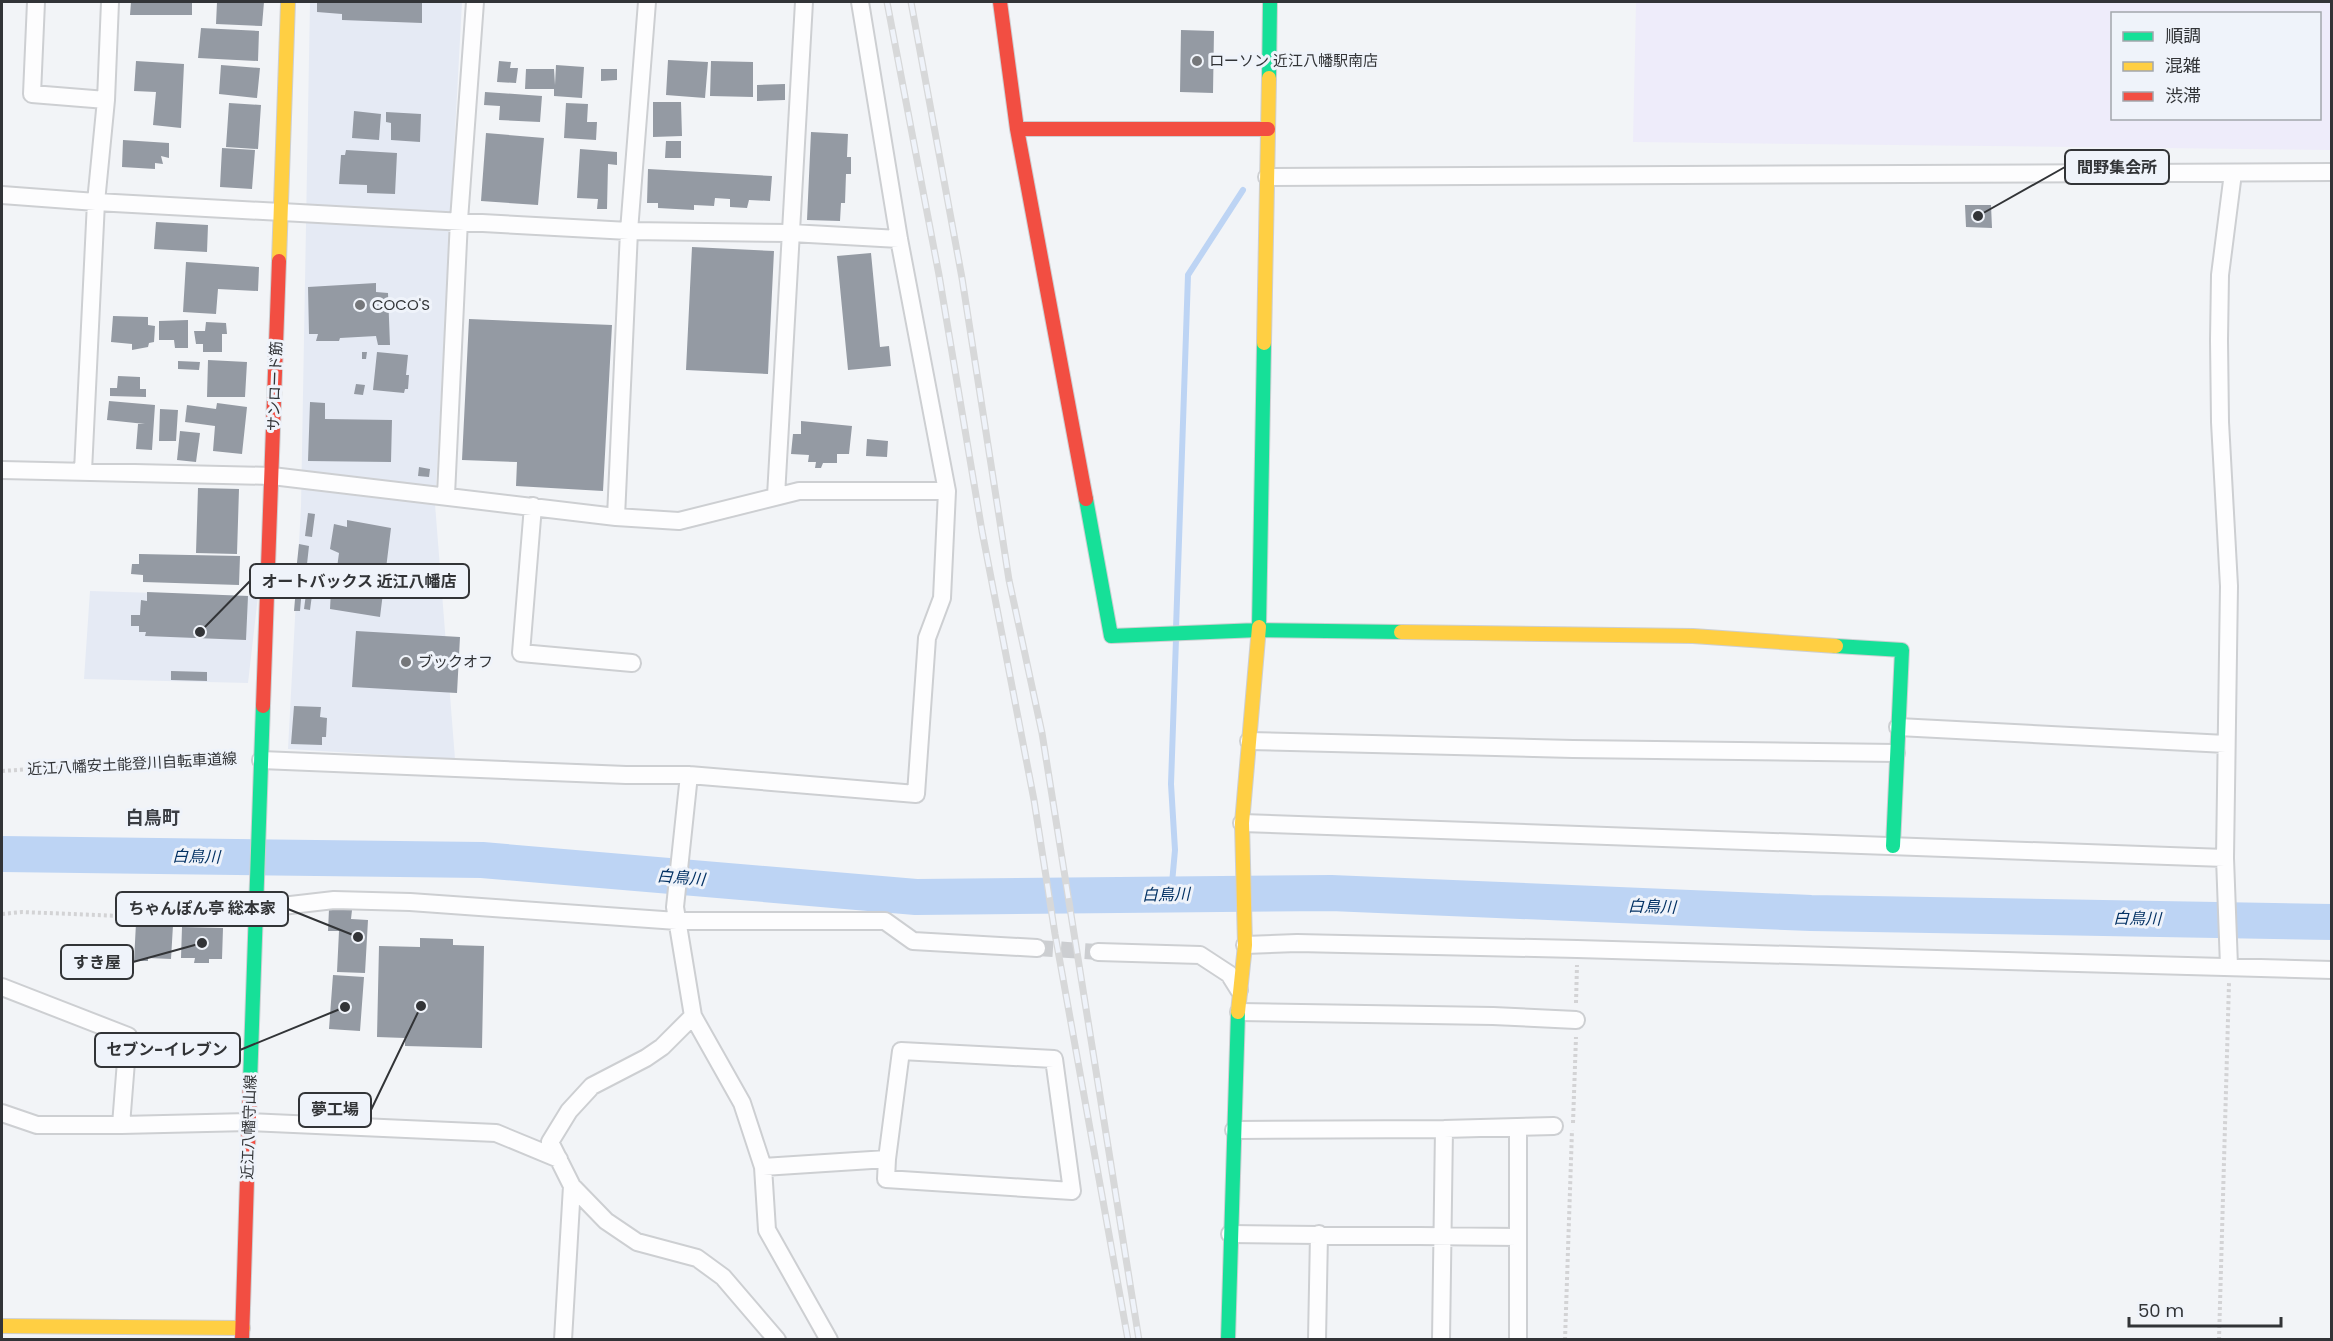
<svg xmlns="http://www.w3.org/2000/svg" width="2333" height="1341" font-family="Poppins,'Noto Sans JP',sans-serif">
<rect width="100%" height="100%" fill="#f2f4f7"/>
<!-- built -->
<path fill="#e5eaf4" d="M310 2H462L435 504 455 759 288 749 301 506Z
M90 591 258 596 248 683 84 679Z"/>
<!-- industrial -->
<path fill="#eeecfa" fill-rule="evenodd" d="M1636 2H2331V150L1633 142ZM2112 14H2320V118H2112Z"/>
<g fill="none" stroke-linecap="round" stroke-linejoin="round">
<!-- stream -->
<path stroke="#bdd4f4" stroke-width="6" d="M1176 629 1188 275 1243 190
M1171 894 1175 850 1171 784 1176 639"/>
<!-- river -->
<path stroke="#bdd4f4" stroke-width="36" d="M2 854 482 860 916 897 1331 893 1811 913 2332 922"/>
</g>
<!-- building -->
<path fill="#949aa3" d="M131 2H192V15H130Z
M217 2H264L262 26 216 24Z
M317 2H422V23L342 20V14L317 12Z
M201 28 259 31 258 61 198 58Z
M1181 30 1214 31 1213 93 1180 92Z
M668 60 708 62 705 98 666 95Z
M136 61 184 64 181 128 153 125 156 92 134 91Z
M499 61 511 62 510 68H518L516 83 497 82Z
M711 61 753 62V97L710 96Z
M221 65 260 68 257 98 219 94Z
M556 65 584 67 582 98 554 96V89H525L526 69H554L555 85Z
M601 69H617V80L601 81Z
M785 84V100L757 101V85Z
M485 92 542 96 540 122 499 120 500 106 484 105Z
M653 102H681L682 136 653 137Z
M229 103 261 105 258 149 226 147Z
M566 103 588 104 587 122H597L596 140 564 138Z
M354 111 381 114 379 140 352 138Z
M386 112 421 114 420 142 391 140V123L386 122Z
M811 132 848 134 847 157H851V174H846L845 203H841L840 221 807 220Z
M486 133 544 138 538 205 481 201Z
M123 140 169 143V158L161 156 163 164 155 163V169L122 167Z
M666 141H681V158H665Z
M222 148 255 150 252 189 220 187Z
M580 149 617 152V165L608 164 607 209H597L598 199 577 198Z
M346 150 397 153 395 194 367 193V185L339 184 341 155H345Z
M648 169 772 176 770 201 749 200 747 208 730 207V199L715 198 714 206 694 205V210L658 208V203H647Z
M1965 205H1991L1992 228 1966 227Z
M156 222 208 225 207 252 154 249Z
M692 247 774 251 768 374 686 370Z
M871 253 880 347 889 346 891 366 848 370 837 256Z
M186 262 259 267 258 291 218 289 216 314 183 312Z
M376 283V292L388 293 390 345H378L376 336 340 338 339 341H316L318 334H309L308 287Z
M113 316 148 317V325L155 326 154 342 149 343 148 347 132 350V344L111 342Z
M469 319 612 325 603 491 516 486 517 462 462 460Z
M188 320V348H175L174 340H159V321Z
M206 322 226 323 227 334H222V352H203V344H196L194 331H205Z
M362 352H367L366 359H362Z
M377 352 408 355 406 375H409L408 389H405L404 393 373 390Z
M208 360 247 362 245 397H207Z
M178 361 200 362 199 370 178 369Z
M118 376 140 377V389H146V397L110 396V388H117Z
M356 384 365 385 363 395 354 394Z
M109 401 155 405 152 450 136 449 138 424H145L107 420Z
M310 402 325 403V419L392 420 391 462 308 461Z
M217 403 247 407 242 454 213 451 215 426 185 422 187 405 216 409Z
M160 409 178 410 176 441H159Z
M801 421 852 426 849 454H837V463H823L821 468H815L816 462H808L809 455 791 454 793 434H801Z
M180 431 200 433 196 462 177 460Z
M867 439 888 441 887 457 866 456Z
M419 467 430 469 429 477 418 476Z
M198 488 239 489 237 554 196 553Z
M308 513 315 514 312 537 305 536Z
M347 520 391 528 380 617 330 609 331 590H334L339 553 330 549 334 524 347 527Z
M299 544 309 546 306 573 296 572Z
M139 554 240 556 239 585 143 582V575L131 574 132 564H139Z
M297 576 303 577 300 611H294Z
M147 592 248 596 246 640 145 636 146 632H139V626H131V615H140L141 600 147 601Z
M306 594 312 595 310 610 304 609Z
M356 631 460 637 457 693 352 687Z
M171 671 207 672V681L171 680Z
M294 706 321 707 320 717 327 718 326 737H322V745L291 744Z
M329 909 352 910 351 919 368 920 365 973 337 972 339 931H328Z
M136 923 173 925 171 959 148 958V961H134Z
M182 927 223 928 222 959H209V963H194L195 958H181Z
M420 938 453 939V945L484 946 482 1048 405 1046V1038L377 1037 379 946 420 947Z
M333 975 364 977 360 1031 329 1029Z"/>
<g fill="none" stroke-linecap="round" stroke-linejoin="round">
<!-- street-tunnel -->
<path stroke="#ccced1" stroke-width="16" stroke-dasharray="16 8" stroke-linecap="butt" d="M1037 948 1098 952"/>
<defs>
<path id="street" d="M36 2 32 94 106 100
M1267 177 2332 172
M2 195 96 202 629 231 791 233 899 239
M2 470 272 476 616 517 679 521 799 491H947
M83 471 96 202 106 100 110 2
M446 495 459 220 475 2
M776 496 804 2
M533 506 521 653 632 663
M616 517 629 231 647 2
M1898 727 2226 744
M1249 741 1573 749 1896 753
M261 760 626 775H689L916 794 927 638 942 598 947 491 899 239 860 2
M1242 823 2225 858
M256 909 334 900 410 902 677 921H885L913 941 1037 948
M1245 945 1297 943 1577 949 2332 970
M1098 952 1200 955 1229 974 1239 990
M2229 966 2225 858 2229 586 2220 422 2219 340 2220 275 2233 173
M2 987 128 1036 121 1125 249 1122 496 1133 559 1159
M1239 1012 1493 1016 1576 1020
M693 1016 742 1103 763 1167 767 1230 829 1340
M901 1051 1054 1059 1072 1191 886 1179 887 1159Z
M2 1113 37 1125H121
M1518 1127V1340
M1234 1130 1444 1129 1554 1126
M763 1167 887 1159
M572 1186 606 1221 637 1242 697 1258 723 1277 777 1340
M1230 1234 1518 1237
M563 1340 572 1186 550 1142 569 1111 592 1086 646 1058 662 1047 693 1016 675 907 689 775
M1317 1340 1319 1234
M1441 1340 1444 1129"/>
<path id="fast" d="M1269 78 1270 2
M1086 499 1111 636 1259 630 1401 632
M1259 627 1264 343
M1836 646 1902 650 1893 846
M250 1083 263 706
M1228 1340 1238 1012"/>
<path id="slow" d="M279 261 288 2
M1264 343 1269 78
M1401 632 1693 636 1836 646
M1238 1012 1245 945 1242 823 1259 627
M2 1326 243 1328"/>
<path id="jam" d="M1000 2 1017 129 1086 499
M1017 129H1268
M263 706 279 261
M242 1340 250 1083"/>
</defs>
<!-- street casing -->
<use href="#street" stroke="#cdcfd2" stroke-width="20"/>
<!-- fast casing -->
<use href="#fast" stroke="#cdcfd2" stroke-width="16"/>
<!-- slow casing -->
<use href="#slow" stroke="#cdcfd2" stroke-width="16"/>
<!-- jam casing -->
<use href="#jam" stroke="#cdcfd2" stroke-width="16"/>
<!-- path -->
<path stroke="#d3d3d5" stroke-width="4" stroke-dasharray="3 3" stroke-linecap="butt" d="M2 771 194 758H240
M2 914 22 912 222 920
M1576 1003 1577 965
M1573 1123 1576 1037
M1565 1340 1572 1130
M2219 1340 2229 983"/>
<!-- street -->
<use href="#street" stroke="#fdfdfe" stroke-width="16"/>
<!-- fast -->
<use href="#fast" stroke="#16e098" stroke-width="14"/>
<!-- slow -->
<use href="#slow" stroke="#ffcf43" stroke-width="14"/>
<!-- jam -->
<use href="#jam" stroke="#f24e42" stroke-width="14"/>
<defs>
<path id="rail" d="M887 2 939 275 982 531 1034 800 1055 934 1128 1340
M911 2 962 278 1009 580 1042 733 1139 1340"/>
</defs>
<!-- rail casing -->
<use href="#rail" stroke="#d7d8d9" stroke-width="7"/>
<!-- rail -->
<use href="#rail" stroke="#eff3fa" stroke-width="4.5" stroke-dasharray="14" stroke-linecap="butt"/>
</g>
<!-- markers -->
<g fill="#75777a" stroke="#eff3fa" stroke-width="2">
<circle cx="1197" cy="61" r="6"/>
<circle cx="360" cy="305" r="6"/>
<circle cx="406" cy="662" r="6"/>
</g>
<g text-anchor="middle" stroke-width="6" stroke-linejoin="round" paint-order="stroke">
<!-- poi labels -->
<g font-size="15" fill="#323437" stroke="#eff3fa" text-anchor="start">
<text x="1209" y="66">ローソン 近江八幡駅南店</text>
<text x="372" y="310">COCO'S</text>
<text x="418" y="667">ブックオフ</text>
</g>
<!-- street labels -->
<g font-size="15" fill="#323437" stroke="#eff3fa">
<text transform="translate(275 386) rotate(-88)" y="5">サンロード筋</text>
<text transform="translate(132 764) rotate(-3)" y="5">近江八幡安土能登川自転車道線</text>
<text transform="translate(249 1127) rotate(-88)" y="5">近江八幡守山線</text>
</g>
<!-- water labels -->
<g font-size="16" font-style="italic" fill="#033264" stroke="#eff3fa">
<text transform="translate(196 856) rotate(1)" y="6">白鳥川</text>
<text transform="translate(681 877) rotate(5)" y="6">白鳥川</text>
<text transform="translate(1166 894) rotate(-1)" y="6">白鳥川</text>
<text transform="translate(1652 906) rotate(2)" y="6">白鳥川</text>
<text transform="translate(2137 918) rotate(1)" y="6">白鳥川</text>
</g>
<!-- quarter labels -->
<g font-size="18" font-weight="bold" fill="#3a3d43" stroke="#eff3fa">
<text x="153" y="824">白鳥町</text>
</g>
</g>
<!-- callouts -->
<path fill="none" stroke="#323437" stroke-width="2" d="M1978 216L2065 167M200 632L250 581M358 937L288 909M202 943L133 962M345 1007L240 1050M421 1006L371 1110"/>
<g fill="#323437" stroke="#eff3fa" stroke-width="2">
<circle cx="1978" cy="216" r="6"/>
<circle cx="200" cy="632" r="6"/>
<circle cx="358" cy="937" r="6"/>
<circle cx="202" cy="943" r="6"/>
<circle cx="345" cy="1007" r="6"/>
<circle cx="421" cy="1006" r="6"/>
</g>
<g fill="#eff3fa" stroke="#323437" stroke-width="2">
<rect x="2065" y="150" width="104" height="34" rx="6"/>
<rect x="250" y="564" width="219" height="34" rx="6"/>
<rect x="116" y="892" width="172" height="34" rx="6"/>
<rect x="61" y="945" width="72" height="34" rx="6"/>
<rect x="95" y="1033" width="145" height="34" rx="6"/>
<rect x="299" y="1093" width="72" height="34" rx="6"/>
</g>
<g font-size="16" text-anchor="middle" font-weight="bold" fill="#323437">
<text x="2117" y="173">間野集会所</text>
<text x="359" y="587">オートバックス 近江八幡店</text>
<text x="202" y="914">ちゃんぽん亭 総本家</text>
<text x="97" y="968">すき屋</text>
<text x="167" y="1055">セブン-イレブン</text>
<text x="335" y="1115">夢工場</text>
</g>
<!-- border -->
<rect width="2333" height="1341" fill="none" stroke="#323437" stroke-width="6"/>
<!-- legend -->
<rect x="2111" y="12" width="210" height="108" fill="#eff3fa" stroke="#a3a7ac" stroke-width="1.5"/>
<rect x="2123" y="32" width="30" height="9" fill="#16e098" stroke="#a3a7ac" stroke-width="1.5"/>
<text x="2165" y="42" font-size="18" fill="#323437">順調</text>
<rect x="2123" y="62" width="30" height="9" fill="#ffcf43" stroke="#a3a7ac" stroke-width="1.5"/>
<text x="2165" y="72" font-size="18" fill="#323437">混雑</text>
<rect x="2123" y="92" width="30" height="9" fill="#f24e42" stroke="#a3a7ac" stroke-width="1.5"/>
<text x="2165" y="102" font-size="18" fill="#323437">渋滞</text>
<!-- scale -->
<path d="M2129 1317v9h152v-9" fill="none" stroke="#323437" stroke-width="3"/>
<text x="2138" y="1317" font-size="18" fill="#323437" stroke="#eff3fa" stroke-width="4.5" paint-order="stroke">50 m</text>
</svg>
